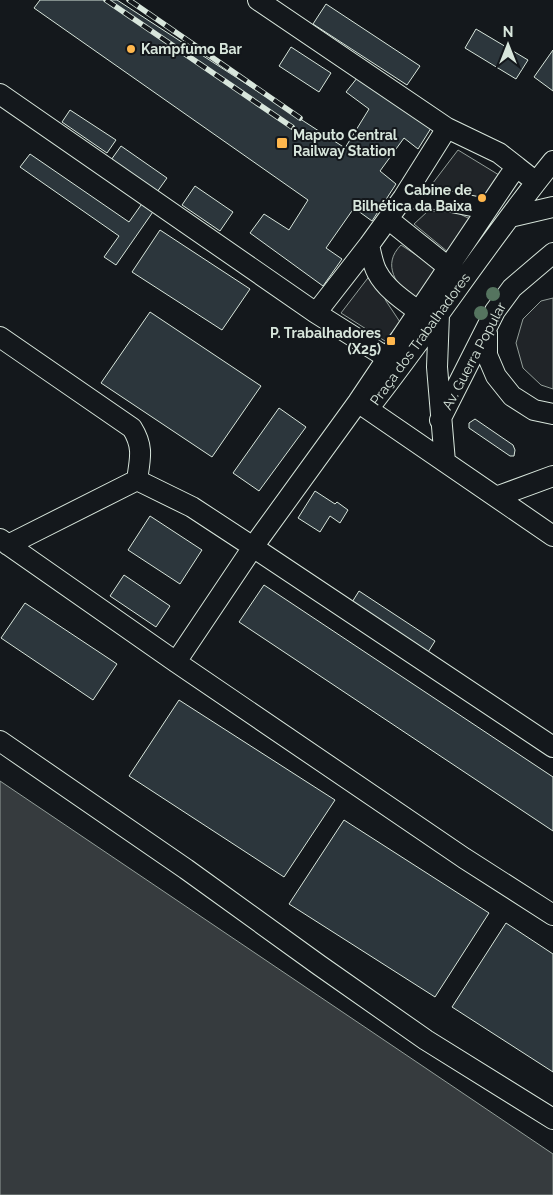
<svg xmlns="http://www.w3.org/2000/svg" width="553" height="1195" font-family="Raleway,sans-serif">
<rect width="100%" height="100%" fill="#14181c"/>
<!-- green -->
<path fill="#202428" stroke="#939e99" d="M458 150 499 175 482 201 423 196Z
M428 211 456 212 470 219 448 252 414 224Z
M401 245 433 266 435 272 413 301C397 285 381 265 401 245Z
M374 270 386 301 400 322 385 341 341 313Z
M553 298V389L541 385 523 368 516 343 523 319 541 301Z"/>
<!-- water -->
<path fill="#363b3e" stroke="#939e99" d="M0 781 553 1154V1195H0Z"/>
<!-- building -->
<path fill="#2c363c" stroke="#d8e6dc" d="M40 0H117L345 148 369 109 346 92 365 68 438 117 418 149 404 138 380 171 396 184 372 221 354 208 326 248 342 259 323 286 250 233 264 214 289 230 308 200 34 8Z
M326 4 420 66 407 85 313 24Z
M476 29 528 60 516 79 465 48Z
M291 47 331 73 319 92 279 66Z
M553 50V91L534 77Z
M70 110 116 140 107 153 62 122Z
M121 146 167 178 157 192 111 160Z
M30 154 129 222 146 198 157 206 116 265 104 257 119 236 20 167Z
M195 186 233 212 220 231 182 205Z
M160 230 250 289 222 330 132 272Z
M150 312 261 386 212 457 101 383Z
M279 408 306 427 259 491 233 473Z
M475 419 513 445 515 450 514 456H510L469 428V423Z
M315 491 335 504 337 502 348 510 340 523 330 516 320 532 298 518Z
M150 516 202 550 180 584 128 550Z
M124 575 170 606 156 627 110 596Z
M264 585 553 777V831L239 622Z
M359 591 435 641 425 657 349 607Z
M25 603 117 664 93 700 1 638Z
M179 700 335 800 284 877 129 776Z
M344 820 489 913 435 997 289 904Z
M506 923 553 954V1072L452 1007Z"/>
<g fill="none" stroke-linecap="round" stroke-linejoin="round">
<defs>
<path id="minor" d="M258 0 447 128
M0 94 316 313
M403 198 437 199 487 209
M510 217 553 207
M388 219 448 267
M369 245C371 254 373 265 377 272 386 289 403 300 418 311
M439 314 437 367 445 462
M487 333V355L496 376 512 396 534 410 553 414
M0 337 132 428C144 447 140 459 137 480
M386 357 316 313 369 245 403 198 447 128 499 153 517 167
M359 403 553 536
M368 409C432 328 488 241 553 161
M440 420 495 311 512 288 553 253
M137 480 192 507 253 547 553 747
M496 497 553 476
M0 539 176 662 464 858 553 915
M8 545 137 480
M176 662 253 547 358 402 509 177 517 167 536 182
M0 741 186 869 319 965 426 1040 553 1119"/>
</defs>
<!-- minor casing -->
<use href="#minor" stroke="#d8e6dc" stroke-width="22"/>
<!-- minor -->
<use href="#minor" stroke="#14181c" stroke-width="20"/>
<defs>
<path id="rail" d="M106 0 292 127
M129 0 300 118"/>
</defs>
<!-- rail casing -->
<use href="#rail" stroke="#d8e6dc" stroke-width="5.5"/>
<!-- rail -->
<use href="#rail" stroke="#14181c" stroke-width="4" stroke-dasharray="11" stroke-linecap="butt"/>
</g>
<!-- trees -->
<g fill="#55745f">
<circle cx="493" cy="294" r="7"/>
<circle cx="481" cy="313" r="7"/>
</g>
<!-- markers -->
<g fill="#ffb74d" stroke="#14181c" stroke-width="2">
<circle cx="131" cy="49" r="5"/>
<rect x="276" y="137" width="12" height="12" rx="2.5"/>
<circle cx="482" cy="198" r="5"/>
<rect x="386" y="336" width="10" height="10" rx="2.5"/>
</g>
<g text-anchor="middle" stroke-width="4" stroke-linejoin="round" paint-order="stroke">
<!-- poi labels -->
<g font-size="14" font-weight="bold" fill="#d8e6dc" stroke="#14181c" text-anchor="start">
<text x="141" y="54">Kampfumo Bar</text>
<text x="293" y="140">Maputo Central<tspan x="293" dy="16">Railway Station</tspan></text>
<text x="472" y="195" text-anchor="end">Cabine de<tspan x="472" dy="16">Bilhética da Baixa</tspan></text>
<text x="381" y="338" text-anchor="end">P. Trabalhadores<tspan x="381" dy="16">(X25)</tspan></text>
</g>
<!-- street labels -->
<g font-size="14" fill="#d8e6dc" stroke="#14181c">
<text transform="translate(420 339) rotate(-54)" y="5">Praça dos Trabalhadores</text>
<text transform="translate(474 356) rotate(-62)" y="5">Av. Guerra Popular</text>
</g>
</g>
<!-- north arrow -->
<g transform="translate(508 45)" stroke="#14181c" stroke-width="4" paint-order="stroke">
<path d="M0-4L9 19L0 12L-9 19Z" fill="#d8e6dc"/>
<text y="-8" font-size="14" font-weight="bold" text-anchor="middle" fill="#d8e6dc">N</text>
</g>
</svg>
